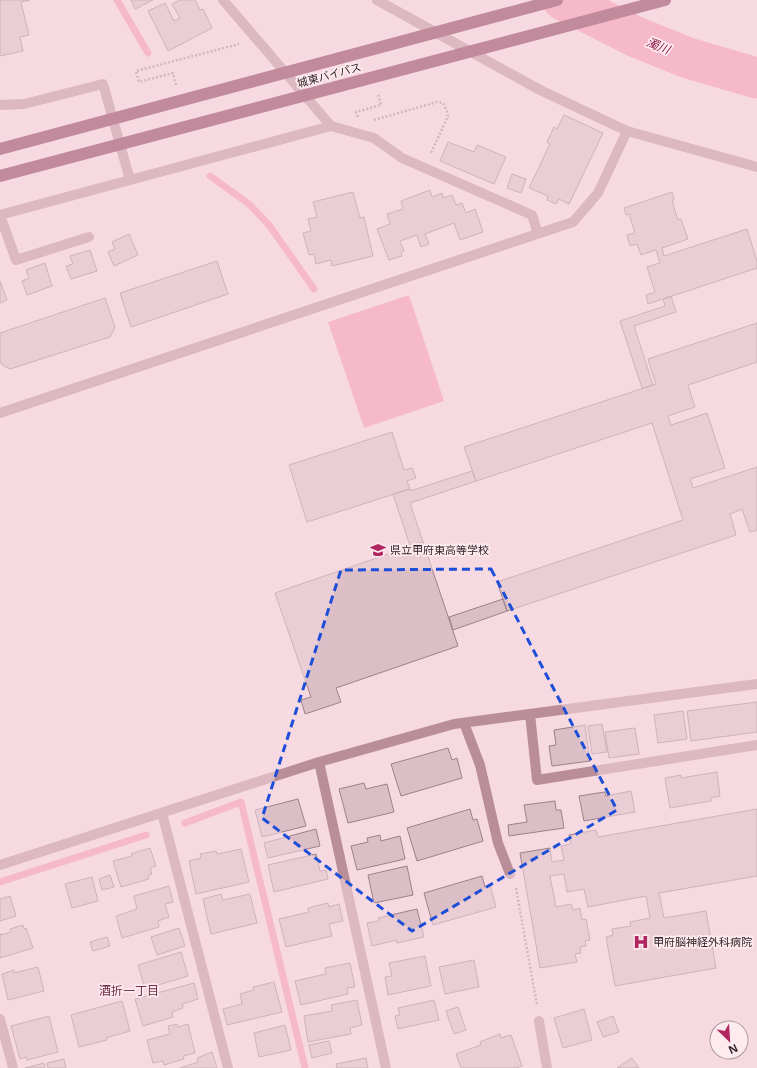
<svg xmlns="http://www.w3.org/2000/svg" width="757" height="1068" font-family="'Noto Sans','Noto Sans JP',sans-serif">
<rect width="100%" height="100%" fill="#f7dae1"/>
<!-- water -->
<path fill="#f490ae" d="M409 295 444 401 364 428 328 322Z"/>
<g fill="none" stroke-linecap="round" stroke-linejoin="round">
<!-- stream -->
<path stroke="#f490ae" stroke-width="7" d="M117 0 148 53
M210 176 249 204 269 225 314 289
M185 823 241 802 305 1068
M0 882 146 835"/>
<!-- river -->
<path stroke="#f490ae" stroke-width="41" d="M563 0 636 37 688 58 757 78"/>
</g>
<!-- building -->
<path fill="#dcbfc6" stroke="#9d8289" d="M0 0H30L21 2 29 35 20 37 23 51 0 56Z
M131 0H153L135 9Z
M180 0H195L200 10 203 9 212 28 168 51 148 11 165 3 174 21 180 18 172 4Z
M564 115 603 133 569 204 559 199 556 204 547 200 548 196 529 188 550 144 547 142 554 127 557 129Z
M448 142 474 152 477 145 506 157 494 184 440 161Z
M512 174 526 179 521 193 507 188Z
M430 190 432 197 442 193 443 198 452 195 456 205 462 203 466 213 475 209 483 232 460 240 454 223 425 234 429 244 421 247 417 235 400 241 404 251 401 252 402 256 389 260 377 229 390 224 387 214 403 209 401 201Z
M353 192 360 218 364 217 373 256 332 266 331 260 316 264 314 254 309 255 303 233 311 231 308 219 317 217 313 202Z
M672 192 674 200 672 201 678 220 681 219 688 239 662 248 664 256 747 229 757 261V268L648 304 646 295 655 292 647 267 660 263 656 250 641 255 637 244 630 246 627 235 635 233 629 214 626 215 624 208Z
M129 234 138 255 114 266 108 252 115 249 112 242Z
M90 250 97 271 71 279 66 266 73 264 70 256Z
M217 261 228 294 131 327 120 293Z
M45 263 52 286 27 295 22 281 29 278 26 270Z
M0 281 7 300 0 303Z
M671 296 676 312 634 326 653 385 642 388 620 321 665 306 663 299Z
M105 298 115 327 110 337 10 369 2 365 0 360V333Z
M757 323V362L688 385 695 407 668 416 671 425 707 413 725 468 690 479 693 488 757 467V530L750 532 742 509 730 514 736 535 507 611 497 582 683 520 652 423 476 481 464 447 656 384 648 359Z
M392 432 404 470 412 468 416 478 407 481 410 489 307 522 289 465Z
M472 471 476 481 410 503 423 542 410 546 393 494 410 489V491Z
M423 542 458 646 336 688 341 702 305 714 301 700 311 697 275 593Z
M503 599 507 611 453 630 449 617Z
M757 702V732L691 741 687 711Z
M683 711 687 739 658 743 654 715Z
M602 724 607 752 592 754 588 726Z
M585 725 590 761 552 766 549 746 556 745 554 730Z
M635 728 639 754 609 758 605 732Z
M448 748 452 760 457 758 462 778 401 796 391 764Z
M717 772 720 796 711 798V801L670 808 665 778 681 775V778Z
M364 783 366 789 387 784 394 812 348 823 339 789Z
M631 791 635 812 584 821 579 796 605 792 606 796Z
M298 799 306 826 262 837 255 810Z
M555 801 556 810H561L564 828 509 836 508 825 527 822 524 805Z
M470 809 473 820 477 819 483 841 417 861 407 828Z
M757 809V876L659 893 664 918 706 911 716 968 615 986 606 937 613 935 612 929 631 926 630 922 650 918 646 896 588 907 584 889 567 892 564 874 550 876 556 907 571 904 573 910 580 908 582 920 586 919 590 940 585 941 586 946 580 947 581 953 575 954 577 962 540 968 520 853 550 848 552 862 564 860 561 846 571 844 569 835 596 830 598 837Z
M316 829 320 846 268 858 264 843Z
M380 835 381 841 400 836 405 859 357 870 351 846 368 842 367 838Z
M150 848 156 866 150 868 152 874 148 876 149 879 121 887 113 861 132 856 131 854Z
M241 849 249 882 196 894 189 861 201 858 200 854 216 851 217 854Z
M316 854 320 871 326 870 328 879 274 892 268 865Z
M407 866 413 895 374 903 368 875Z
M110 875 114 887 102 890 99 879Z
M482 876 485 887 490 885 496 907 433 925 424 893Z
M92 877 98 901 72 908 65 884Z
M169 886 173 902 165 904 169 917 158 921 159 927 122 938 116 916 137 909 134 896Z
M221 894 223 900 250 894 257 923 211 934 203 899Z
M10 896 16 916 0 921V899Z
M328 903 329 907 339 904 343 921 329 924 332 936 286 947 279 919 309 912 308 908Z
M417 909 424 937 397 943 396 940 372 946 367 923 379 921 378 918Z
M23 925 24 929 26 928 33 948 0 958V933L1 935 11 932 10 929Z
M179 928 185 946 157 955 151 937Z
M107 937 110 946 93 951 90 942Z
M181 952 188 976 145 989 138 965Z
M425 956 431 986 388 995 385 977 392 976 389 963Z
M474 960 479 987 445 994 439 967Z
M350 963 355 987 347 988 348 994 301 1005 295 981 326 974 325 968Z
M38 967 44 991 8 1000 2 974 14 970V973Z
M274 982 282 1012 227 1025 223 1009 242 1004 240 994 254 990 253 987Z
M194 983 198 999 182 1004 183 1008 172 1012 173 1017 143 1026 135 999Z
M357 1000 362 1025 350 1028 351 1034 308 1042 304 1016 332 1011 331 1005Z
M434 1000 439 1020 398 1029 395 1016 400 1015 398 1008Z
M122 1001 130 1031 106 1038 107 1040 79 1047 71 1015Z
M458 1007 466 1030 454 1034 446 1011Z
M584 1009 592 1040 563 1048 554 1018Z
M49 1016 58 1052 27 1060 26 1057 20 1059 11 1026Z
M613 1016 619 1032 603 1037 597 1022Z
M177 1024 178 1027 188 1024 195 1053 183 1056 184 1059 164 1065 163 1061 153 1063 147 1040 170 1034 168 1026Z
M285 1025 291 1050 259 1057 254 1033Z
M500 1034 501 1038 511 1035 522 1066 516 1068H461L456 1054 481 1045 480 1042Z
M329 1041 332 1053 312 1058 309 1045Z
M212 1052 217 1068H180L198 1062 197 1058Z
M366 1058 368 1068H337L336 1064Z
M632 1058 639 1068H617Z
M64 1059 66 1068H48L47 1063Z
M44 1063 45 1068H25Z"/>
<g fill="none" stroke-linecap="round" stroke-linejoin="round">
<!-- path -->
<path stroke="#a38e93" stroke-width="2.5" stroke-dasharray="2 2" stroke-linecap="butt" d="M176 85 173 73 139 82 136 71 239 44
M358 117 356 112 381 105 378 94
M374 120 437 102 443 103 447 111 448 116 431 153
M516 888 537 1005"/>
<!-- minor -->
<path stroke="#ba8e99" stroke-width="10" d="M223 0 331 126 374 138 402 158 532 215 538 234
M377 0 540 90 627 131 757 167
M0 105 24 104 103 84 130 180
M0 215 331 126
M0 215 16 260 89 237
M0 413 573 222 598 193 627 131
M530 714 537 780 757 745
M464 723 480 765 498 843 510 874
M319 762 386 1068
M162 813 228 1068
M0 865 319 762 454 724 757 684
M0 1019 13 1068
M539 1021 547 1068"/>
<!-- highway-bridge -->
<path stroke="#802849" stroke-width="12" d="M0 149 557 0
M0 176 665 0"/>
</g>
<!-- marked area -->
<path d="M0 0H757V1068H0ZM491 569 617 810 412 931 262 818 341 570Z" fill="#f7dae1" fill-opacity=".55" fill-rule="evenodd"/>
<path fill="none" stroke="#1d4ed8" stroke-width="3" stroke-dasharray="8 5" stroke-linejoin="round" d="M491 569 617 810 412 931 262 818 341 570Z"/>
<!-- icons -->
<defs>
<symbol id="school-bare" viewBox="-9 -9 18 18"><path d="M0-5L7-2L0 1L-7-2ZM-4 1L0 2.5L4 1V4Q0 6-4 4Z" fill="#b22660" stroke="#fdebef" stroke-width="2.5" paint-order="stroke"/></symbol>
<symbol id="hospital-bare" viewBox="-9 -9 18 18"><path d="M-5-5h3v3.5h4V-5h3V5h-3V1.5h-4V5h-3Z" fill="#b22660" stroke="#fdebef" stroke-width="2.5" paint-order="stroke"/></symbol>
</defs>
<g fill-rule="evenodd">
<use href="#school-bare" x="367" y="539" width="22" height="22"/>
<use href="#hospital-bare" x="630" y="931" width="22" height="22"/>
</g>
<g text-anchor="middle" stroke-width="3.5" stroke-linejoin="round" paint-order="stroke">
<!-- street labels -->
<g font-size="11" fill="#312629" stroke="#fdebef">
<text transform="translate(329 75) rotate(-15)" y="4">城東バイパス</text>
</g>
<!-- poi labels -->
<g font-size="11" fill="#312629" stroke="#fdebef" text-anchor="start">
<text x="390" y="554">県立甲府東高等学校</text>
<text x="653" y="946">甲府脳神経外科病院</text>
</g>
<!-- water labels -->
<g font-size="12" font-style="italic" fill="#911d4d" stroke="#fdebef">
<text transform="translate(658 46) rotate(22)" y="4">濁川</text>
</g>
<!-- neighbourhood labels -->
<g font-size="12" fill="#732f46" stroke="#fdebef">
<text x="129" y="995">酒折一丁目</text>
</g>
</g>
<!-- north arrow -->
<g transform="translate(729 1040) rotate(155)"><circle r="19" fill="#fdebef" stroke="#ab9ca0"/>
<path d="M0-3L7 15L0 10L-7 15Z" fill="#b22660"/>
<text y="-6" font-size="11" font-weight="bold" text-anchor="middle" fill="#312629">N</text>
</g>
</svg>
